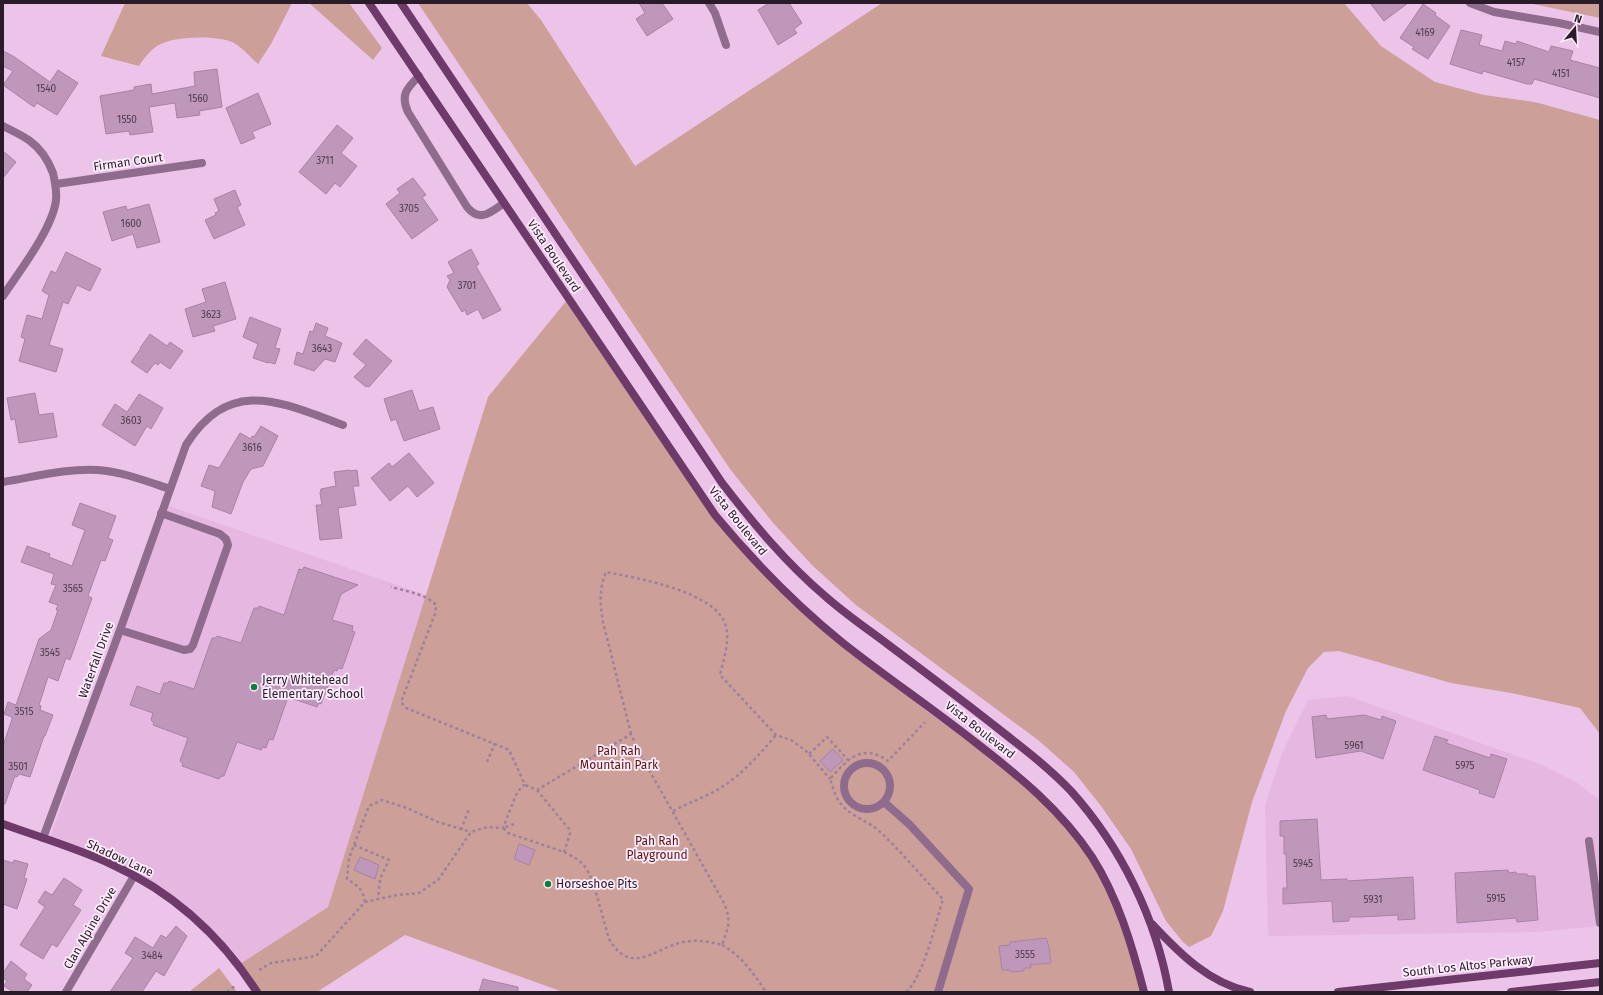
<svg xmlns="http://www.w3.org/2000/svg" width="1603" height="995" font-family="'Fira Sans',sans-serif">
<rect width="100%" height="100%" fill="#edc4e9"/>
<!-- built -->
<path fill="#e5b7e1" d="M166 505 426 595 328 907 240 964 162 888 50 838Z
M1348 696 1542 765 1576 782 1600 800V926L1537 932 1268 936 1265 805 1282 753 1308 700Z"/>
<!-- green -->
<path fill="#cca099" d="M125 3H292L271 44 258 64C251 58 240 45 232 42 215 35 172 36 157 46 150 51 143 59 139 66L101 56Z
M309 3H349L382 48 373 60Z
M418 3H527L541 20 635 166 882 3H1344L1381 46 1435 82 1484 95 1535 102 1600 120V734L1580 708 1511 693 1451 683 1339 651 1324 652 1308 668 1286 711 1252 802 1223 911 1211 936 1189 947 1183 942 1166 921 1131 849 1101 806 1074 772 1038 740 856 605 813 566 774 524 730 469Z
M1528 3H1600V18Z
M567 300 730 534 847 649 928 712 1002 764 1030 787 1076 839 1114 899 1145 992H563L405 935 317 992H259L240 964 328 907 488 397Z
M219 968 237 992H189Z"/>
<!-- building -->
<path fill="#be97bb" stroke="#a882a5" d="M639 3H662L673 19 647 36 636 19 645 13Z
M769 3H789L802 23 794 29 797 33 778 45 758 10Z
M1370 3H1408L1384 21Z
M1423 4 1436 13 1435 15 1450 26 1428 59 1412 49 1414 47 1400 38Z
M1461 30 1482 35 1479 45 1502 51 1505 41 1516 44 1517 41 1549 52 1551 46 1573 51 1570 60 1600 68V98L1534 79 1532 84H1527L1483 71 1482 74 1450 64Z
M3 51 13 56 50 82 58 70 78 83 57 115 37 103 34 107 3 85 13 71 3 66Z
M217 69 222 107 199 111 200 115 177 118 175 103 149 107 153 132 130 135 129 131 106 134 100 96 134 90V87L151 84 152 94 195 86 194 72Z
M258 93 271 124 252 132 255 138 241 144 226 108Z
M337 125 353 138 341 153 357 166 340 187 335 183 326 194 299 172Z
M3 151 16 162 3 178Z
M413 178 426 195 422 197 438 220 412 239 386 204 400 193 397 189Z
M235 190 241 205 237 207 245 225 214 239 205 220 216 215 215 213 219 211 214 199Z
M149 204 160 242 137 248 133 234 112 241 103 212 126 206 127 210Z
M471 249 479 264 476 266 501 310 483 319 478 309 467 315 465 310 462 312 447 287 450 280 447 276 454 273 448 262Z
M66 252 101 269 90 291 77 285 68 304 63 302 49 345 63 349 56 372 19 361 25 339 21 337 27 315 42 319 49 295 42 291 51 271 56 273Z
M225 282 236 319 213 326 215 331 193 337 185 309 206 302 202 289Z
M250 317 281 329 275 348 280 349 275 364 268 362V363L253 358 258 344 243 337Z
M316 323 328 328 325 336 342 343 335 362 325 359 314 371 294 364 297 352 303 354 310 331 313 332Z
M150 334 167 346 170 342 183 351 170 369 160 362 158 365 155 363 147 373 131 362 141 348H140Z
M366 339 392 361 369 387 367 386 366 387 354 377 366 365 353 354Z
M412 390 419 411 433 407 440 429 404 441 396 419 391 421 384 399Z
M35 393 39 415 53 413 57 437 19 443 15 419 11 420 7 398Z
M139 394 163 408 151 429 147 426 135 446 102 425 115 404 127 412Z
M261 426 278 436 263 466 251 469 243 482 231 514 212 507 215 491 201 486 209 465 219 468 240 433 251 439 252 436 254 437Z
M409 453 434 483 417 497 408 486 390 501 371 478 389 463 392 467Z
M350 470V471L357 470 359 486H353L356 505 338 508 342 538 320 540 316 505H322L320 493 321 489 336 486 334 472Z
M80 503 116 516 108 538 113 540 105 561 101 560 88 596 92 598 70 660 66 658 58 681 48 677 39 705 41 706 40 710 53 715 45 736H44L30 777 19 774 17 777 15 776 5 804H3V746L12 719V717L4 714 8 702 16 705 39 639 51 630 58 610H56L58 605 49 602 56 585 51 584 54 574 21 562 27 546 50 554 49 557 72 566 85 530 72 525Z
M304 567 358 585 341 594 332 620 353 626 352 631 355 632 342 669 338 668 337 671 334 670 321 704 319 703 317 707 288 697 273 740 269 739 266 748 263 747 261 750 237 742 224 776H222L219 779 182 766 183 764 180 761 188 738 153 725 154 723 151 720 153 713 130 705 137 686 160 694 164 683H168L169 681 194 689 212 638H215L217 636 241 643 254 608H259V606L284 615 299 569 302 570Z
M1326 715 1327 719 1364 715 1381 720 1382 716 1396 721 1383 759 1361 751 1316 758 1312 717Z
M1435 736 1448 740 1446 743 1490 758 1491 754 1507 759 1494 798 1479 793 1480 790 1423 770Z
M833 749 843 760 830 772 820 761Z
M1317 819 1321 880 1347 879V881L1413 877 1415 919 1398 920V915L1360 917H1349V921L1333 922 1332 901 1283 904V888H1287L1286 854H1284V836H1280V821Z
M519 844 535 850 529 865 514 859Z
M360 857 379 865 375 879 354 870Z
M3 860 13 863 14 860 28 864 24 878 27 879 17 909 3 904Z
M1508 870 1509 873 1516 872V874H1527L1528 876H1535L1538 920 1517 922 1516 918 1457 923 1455 873Z
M64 878 82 890 73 905 81 910 57 947 52 944 43 959 20 945 45 907 38 902 45 891 52 895Z
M176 926 187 936 164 976 156 971 142 992H110L133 958 125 953 135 937 153 948 161 935 166 938Z
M1046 938 1049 947 1051 963 1030 965 1031 968H1024V971L1010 972 1009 970H1002L999 946 1010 945V942Z
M11 961 27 974 24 979 32 985 27 992H13L4 986 7 981 3 978V973Z
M483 979 518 987V992H479Z"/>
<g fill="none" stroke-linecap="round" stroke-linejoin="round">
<!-- path -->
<path stroke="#9f809c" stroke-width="2.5" stroke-dasharray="3 3" stroke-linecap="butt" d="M631 734 603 622C600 604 599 589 606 572 637 578 719 592 726 627 730 642 723 661 720 675L776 735 791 740 801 747 809 754 830 779
M809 754 827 737 848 760
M487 762 495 743
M537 790 569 829 570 834 564 852
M673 811C688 803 703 798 717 790 741 776 758 756 776 735
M514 824 503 828 508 833 564 852 577 859 583 864 587 870 593 882 609 939C630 975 652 951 679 943 694 939 707 941 722 945 728 927 732 922 724 903L639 752 631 734 537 790 525 785
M461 830 469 809
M354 845 389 860 380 879 378 899
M365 902C363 889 358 886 347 879L349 858 369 806 382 800 407 808 438 822 471 832
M722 945C742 956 753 973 766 992
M259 970 271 963 316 956 365 902 397 895 419 893 438 880 471 832 487 827 503 828 516 795 522 786 525 785 510 752 507 749 406 708 401 702 435 614 436 605C426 594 405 591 391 587
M227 992 235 986
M906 992C923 978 936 922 943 899 921 876 901 851 878 830 866 820 849 815 841 804 835 797 833 787 830 779 847 760 862 742 888 761L925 722"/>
<!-- lane -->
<path stroke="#8f6c8d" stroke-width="8" d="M419 76C407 88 400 95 408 112L467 207C480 223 491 212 504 203
M120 630 184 650 190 649 193 645 228 545 226 539 220 534 161 513
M844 786a23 23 0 1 1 46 0a23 23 0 1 1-46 0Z
M884 802 909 824 969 889 938 992
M1589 841 1600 923"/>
<!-- street -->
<path stroke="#8f6c8d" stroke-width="8" d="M709 3 715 13 726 45
M1470 3 1494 12 1559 23 1600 32
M3 126C12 131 22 135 30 141 41 149 48 160 53 173 55 182 57 191 56 200 53 228 19 272 3 296
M56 184 202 163
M3 482C34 477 67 468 98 470 123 472 146 481 170 489
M43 838 120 630 186 445C230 376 280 402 343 425
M66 992 134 876"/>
<!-- secondary -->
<path stroke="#6d3a6a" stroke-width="8" d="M369 3 715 515C754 562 796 605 843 643 886 677 932 708 975 742 1019 776 1061 810 1092 857 1118 898 1132 945 1144 992
M401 3 722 483C753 523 786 563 825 596 844 613 866 628 886 643 926 673 966 703 1005 734 1028 752 1051 770 1071 791 1121 847 1156 918 1169 992
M3 824C39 837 76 848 111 864 173 892 221 936 257 992
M1152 924C1180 954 1209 983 1250 992
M1338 992 1600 963
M1511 992 1600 982"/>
</g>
<!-- markers -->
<g fill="#0e8037" stroke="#ffeefd" stroke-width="1.5">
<circle cx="254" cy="687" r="4"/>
<circle cx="548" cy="884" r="4"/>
</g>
<g text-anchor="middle" stroke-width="3.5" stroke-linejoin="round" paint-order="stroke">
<!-- number labels -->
<g font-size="10" fill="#4f3a4e">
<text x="1425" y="36">4169</text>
<text x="1516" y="66">4157</text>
<text x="1561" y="77">4151</text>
<text x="46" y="92">1540</text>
<text x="198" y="102">1560</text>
<text x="127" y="123">1550</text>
<text x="325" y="164">3711</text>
<text x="409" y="212">3705</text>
<text x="131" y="227">1600</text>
<text x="467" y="289">3701</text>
<text x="211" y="318">3623</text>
<text x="322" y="352">3643</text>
<text x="131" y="424">3603</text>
<text x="252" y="451">3616</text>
<text x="73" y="592">3565</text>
<text x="50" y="656">3545</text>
<text x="24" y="715">3515</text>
<text x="1354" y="749">5961</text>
<text x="1465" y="769">5975</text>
<text x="18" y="770">3501</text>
<text x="1303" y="867">5945</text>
<text x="1496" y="902">5915</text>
<text x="1373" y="903">5931</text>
<text x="1025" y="958">3555</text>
<text x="152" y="959">3484</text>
</g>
<!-- street labels -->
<g font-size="12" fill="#2a1b29" stroke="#ffeefd">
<text transform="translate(128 162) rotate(-8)" y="4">Firman Court</text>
<text transform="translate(554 256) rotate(56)" y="4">Vista Boulevard</text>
<text transform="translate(738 521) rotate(51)" y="4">Vista Boulevard</text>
<text transform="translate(96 660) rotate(-70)" y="4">Waterfall Drive</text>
<text transform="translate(980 730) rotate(38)" y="4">Vista Boulevard</text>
<text transform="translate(120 858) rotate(25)" y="4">Shadow Lane</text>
<text transform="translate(90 928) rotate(-60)" y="4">Clan Alpine Drive</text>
<text transform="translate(1468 966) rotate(-6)" y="4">South Los Altos Parkway</text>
</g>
<!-- poi labels -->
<g font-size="12" fill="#2a1b29" stroke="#ffeefd" text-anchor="start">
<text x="262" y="684">Jerry Whitehead<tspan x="262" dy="14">Elementary School</tspan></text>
<text x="556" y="888">Horseshoe Pits</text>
</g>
<!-- park labels -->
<g font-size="12" fill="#5f0f0a" stroke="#ffeefd">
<text x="619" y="755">Pah Rah<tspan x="619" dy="14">Mountain Park</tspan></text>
<text x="657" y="845">Pah Rah<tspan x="657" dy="14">Playground</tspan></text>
</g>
</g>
<!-- border -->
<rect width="1603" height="995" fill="none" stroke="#2a1b29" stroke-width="8"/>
<!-- north arrow -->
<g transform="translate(1575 28) rotate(18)" stroke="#ffeefd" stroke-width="3" paint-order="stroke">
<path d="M0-3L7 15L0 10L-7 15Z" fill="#2a1b29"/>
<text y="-6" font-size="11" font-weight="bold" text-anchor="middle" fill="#2a1b29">N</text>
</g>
</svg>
